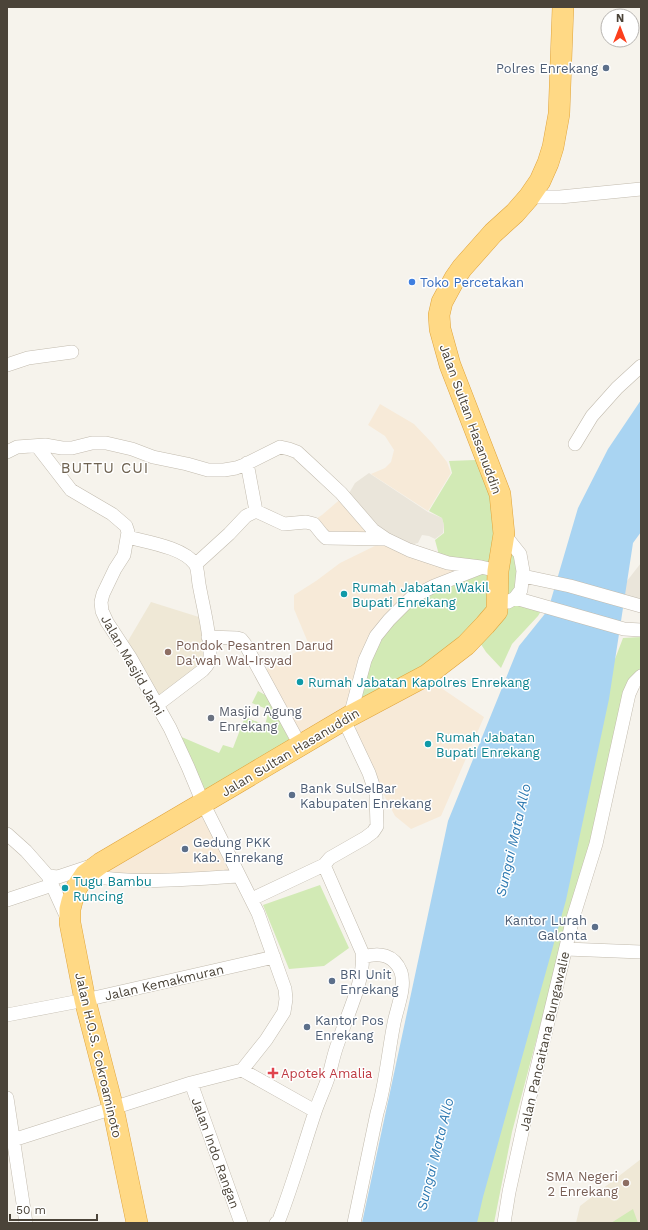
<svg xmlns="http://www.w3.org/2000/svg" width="648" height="1230" font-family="'Work Sans',sans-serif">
<rect width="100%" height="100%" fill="#f6f3ec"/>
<!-- residential -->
<path fill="#eae5da" d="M369 473 428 512 442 518 444 525 443 533 435 539 429 536 422 535 418 543 410 545 387 538 348 495 355 483Z
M641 563V605L616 595Z"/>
<!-- commercial -->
<path fill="#f7ead8" d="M380 404 414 424 432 443 447 462 451 473 428 511 371 474 385 468 391 462 394 450 385 436 368 425Z
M344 496 385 539 327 537 311 522 322 515Z
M385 541 469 568 348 711 295 744 259 673 309 645 294 609V595L316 581 340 563Z
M425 677 484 717 441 816 411 829 395 816 383 793 368 760 356 731V715Z
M202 805 237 877 95 876Z"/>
<!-- education -->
<path fill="#efe8d6" d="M151 602 202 618 208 657 158 700 125 646Z
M641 1159V1223H576L580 1206Z"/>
<!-- green -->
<path fill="#d2eab5" d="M475 460 485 468 498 510 490 565 439 555 435 540 444 533V525L442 518 429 511 452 473 449 461Z
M515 550 519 588 501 602 503 557Z
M482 569 491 572 490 603 441 662 355 711 376 643 414 598Z
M516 600 541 611 538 616 512 644 501 668 486 652 477 638Z
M641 637V668L633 676 595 826 568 920 512 1132 494 1223H478L472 1214 602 693 623 638Z
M258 691 267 696 292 745 203 800 177 735 219 753 223 745 233 748 245 717 265 725 269 710 252 703Z
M320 885 349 948 324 966 289 969 263 905Z
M633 1209 638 1223H611Z"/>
<!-- water -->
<path fill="#a9d4f2" d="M641 400V532L633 543 609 699 566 900 483 1197 477 1223H362L448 821 519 646 548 610 578 508 608 449Z"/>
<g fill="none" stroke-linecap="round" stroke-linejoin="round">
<defs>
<path id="minor" d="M529 197H560L641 189
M7 365 28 358 72 352
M575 444 592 416 617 388 641 366
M37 446 71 490 112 514 126 526 128 532 124 555 115 569 103 594 101 602 102 611 107 622 130 657 170 728 188 767 203 803 258 913 285 989 286 999 284 1012 266 1040 242 1070
M7 452 17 447 45 445 62 448H72L92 443H106L132 449 153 457 187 464 208 470H224L236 468 244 465 280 447 289 449 297 452 310 464 341 493 373 530 386 539 409 550 448 563 481 567 498 571
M256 511 284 524 306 522 314 524 322 534 326 538 386 539
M504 534 520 554 523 571 521 590 515 598 508 602
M128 537C146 542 183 547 195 564 198 568 198 579 199 584 203 607 211 635 210 657 210 662 207 666 203 670L157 705
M196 564 229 534 246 516 256 511 247 463
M523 576 570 586 641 606
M515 598 624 629 641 630
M208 637 237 638 241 639 245 644 300 745
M350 716 365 660 376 636 389 620 411 598 434 586 480 568
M7 834 26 851 48 876 58 877 91 866
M85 875C135 885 189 879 239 876
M48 876 68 920
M252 899 324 865 330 858 365 838 373 832 377 826 376 794 369 773 344 720
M7 900 52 885
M566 949 641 952
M7 1015 85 1000 274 957
M191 1083 241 1223
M7 1098 26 1223
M13 1140 191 1083 242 1070 315 1111
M276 1223 279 1220C293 1184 303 1148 315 1112 319 1100 325 1088 329 1075 332 1064 334 1053 338 1043 346 1017 366 978 362 952L324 865
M354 1223 377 1113C386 1083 388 1053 394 1023 397 1007 406 988 401 972 394 954 379 952 363 957
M504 1223 509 1192 528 1105 573 918 596 844 629 694 634 683 641 676"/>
<path id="trunk" d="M137 1223 113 1108 85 1000 70 923V909L72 901 77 887 85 875 101 863 203 803 350 716 427 675 466 645 485 625 497 611 498 571 504 534 500 494 450 365 440 329 439 315 442 302 455 278 462 268 493 233 515 213 529 197 540 181 548 163 553 147 559 114 563 7"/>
</defs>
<!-- minor casing -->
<use href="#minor" stroke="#c2bbae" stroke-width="14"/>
<!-- trunk casing -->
<use href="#trunk" stroke="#e0a43c" stroke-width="22"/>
<!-- minor -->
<use href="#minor" stroke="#fff" stroke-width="13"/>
<!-- trunk -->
<use href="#trunk" stroke="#ffd985" stroke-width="21"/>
</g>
<!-- markers -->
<g fill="#5c6f8a" stroke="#fff" stroke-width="1.5">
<circle cx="606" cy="68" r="4"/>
<circle cx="292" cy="795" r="4"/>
<circle cx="185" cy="849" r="4"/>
<circle cx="595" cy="927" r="4"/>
<circle cx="332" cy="981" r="4"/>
<circle cx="307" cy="1027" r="4"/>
</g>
<circle fill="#3f7fe0" stroke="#fff" stroke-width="1.5" cx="412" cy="282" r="4"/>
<g fill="#0f9aa8" stroke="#fff" stroke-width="1.5">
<circle cx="344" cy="594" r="4"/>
<circle cx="300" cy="682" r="4"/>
<circle cx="428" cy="744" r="4"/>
<circle cx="65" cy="888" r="4"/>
</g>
<g fill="#8d6e63" stroke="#fff" stroke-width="1.5">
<circle cx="168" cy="652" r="4"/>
<circle cx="626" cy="1183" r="4"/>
</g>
<circle fill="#6b7280" stroke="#fff" stroke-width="1.5" cx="211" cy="718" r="4"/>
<path fill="#e0444e" stroke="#fff" stroke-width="1.5" d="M271 1067h4v4h4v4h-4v4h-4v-4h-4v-4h4z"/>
<g text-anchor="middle" stroke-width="3" stroke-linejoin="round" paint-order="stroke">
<!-- service labels -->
<g font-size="13" fill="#4e5e75" stroke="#fff" text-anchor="start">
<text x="598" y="73" text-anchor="end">Polres Enrekang</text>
<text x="300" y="793">Bank SulSelBar<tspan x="300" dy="15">Kabupaten Enrekang</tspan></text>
<text x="193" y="847">Gedung PKK<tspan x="193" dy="15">Kab. Enrekang</tspan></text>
<text x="587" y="925" text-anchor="end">Kantor Lurah<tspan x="587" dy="15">Galonta</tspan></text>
<text x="340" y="979">BRI Unit<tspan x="340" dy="15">Enrekang</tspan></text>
<text x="315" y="1025">Kantor Pos<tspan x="315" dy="15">Enrekang</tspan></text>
</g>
<!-- shop labels -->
<g font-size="13" fill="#366cbe" stroke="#fff" text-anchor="start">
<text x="420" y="287">Toko Percetakan</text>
</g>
<!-- street labels -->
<g font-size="13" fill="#4b4439" stroke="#fff">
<text transform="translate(471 419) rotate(70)" y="5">Jalan Sultan Hasanuddin</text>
<text transform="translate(133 665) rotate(60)" y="5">Jalan Masjid Jami</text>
<text transform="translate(290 752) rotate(-31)" y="5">Jalan Sultan Hasanuddin</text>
<text transform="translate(164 982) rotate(-13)" y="5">Jalan Kemakmuran</text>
<text transform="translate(544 1041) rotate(-77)" y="5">Jalan Pancaitana Bungawalie</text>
<text transform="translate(99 1055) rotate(77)" y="5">Jalan H.O.S. Cokroaminoto</text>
<text transform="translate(216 1153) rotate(70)" y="5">Jalan Indo Rangan</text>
</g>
<!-- culture labels -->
<g font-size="13" fill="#0d838f" stroke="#fff" text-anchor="start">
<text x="352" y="592">Rumah Jabatan Wakil<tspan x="352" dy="15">Bupati Enrekang</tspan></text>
<text x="308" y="687">Rumah Jabatan Kapolres Enrekang</text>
<text x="436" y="742">Rumah Jabatan<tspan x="436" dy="15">Bupati Enrekang</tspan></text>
<text x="73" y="886">Tugu Bambu<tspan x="73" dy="15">Runcing</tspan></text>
</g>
<!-- education labels -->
<g font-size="13" fill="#785e54" stroke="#fff" text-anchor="start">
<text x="176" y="650">Pondok Pesantren Darud<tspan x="176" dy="15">Da'wah Wal-Irsyad</tspan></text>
<text x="618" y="1181" text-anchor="end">SMA Negeri<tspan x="618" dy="15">2 Enrekang</tspan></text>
</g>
<!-- worship labels -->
<g font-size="13" fill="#5b616d" stroke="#fff" text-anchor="start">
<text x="219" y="716">Masjid Agung<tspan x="219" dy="15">Enrekang</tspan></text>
</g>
<!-- health labels -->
<g font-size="13" fill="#be3a42" stroke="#fff" text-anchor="start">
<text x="281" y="1078">Apotek Amalia</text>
</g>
<!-- water labels -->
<g font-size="14" font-style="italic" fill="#2e7ab2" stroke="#fff">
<text transform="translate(513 840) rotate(-77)" y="5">Sungai Mata Allo</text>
<text transform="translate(435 1154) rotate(-76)" y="5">Sungai Mata Allo</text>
</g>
<!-- quarter labels -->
<g font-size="15" letter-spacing="1" fill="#6e6250" stroke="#fff">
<text x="105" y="473">BUTTU CUI</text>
</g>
</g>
<!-- border -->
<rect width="648" height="1230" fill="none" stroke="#4b4439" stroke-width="16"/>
<!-- north arrow -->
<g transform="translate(620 28)"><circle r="19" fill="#ffffff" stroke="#b7b4b0"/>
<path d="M0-3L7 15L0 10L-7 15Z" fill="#fc3f1d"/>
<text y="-6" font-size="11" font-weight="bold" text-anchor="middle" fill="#4b4439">N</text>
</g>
<!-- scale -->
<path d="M10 1214v6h87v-6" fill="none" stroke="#4b4439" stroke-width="2"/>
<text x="16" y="1214" font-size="12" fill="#4b4439" stroke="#ffffff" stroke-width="3" paint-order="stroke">50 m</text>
</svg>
